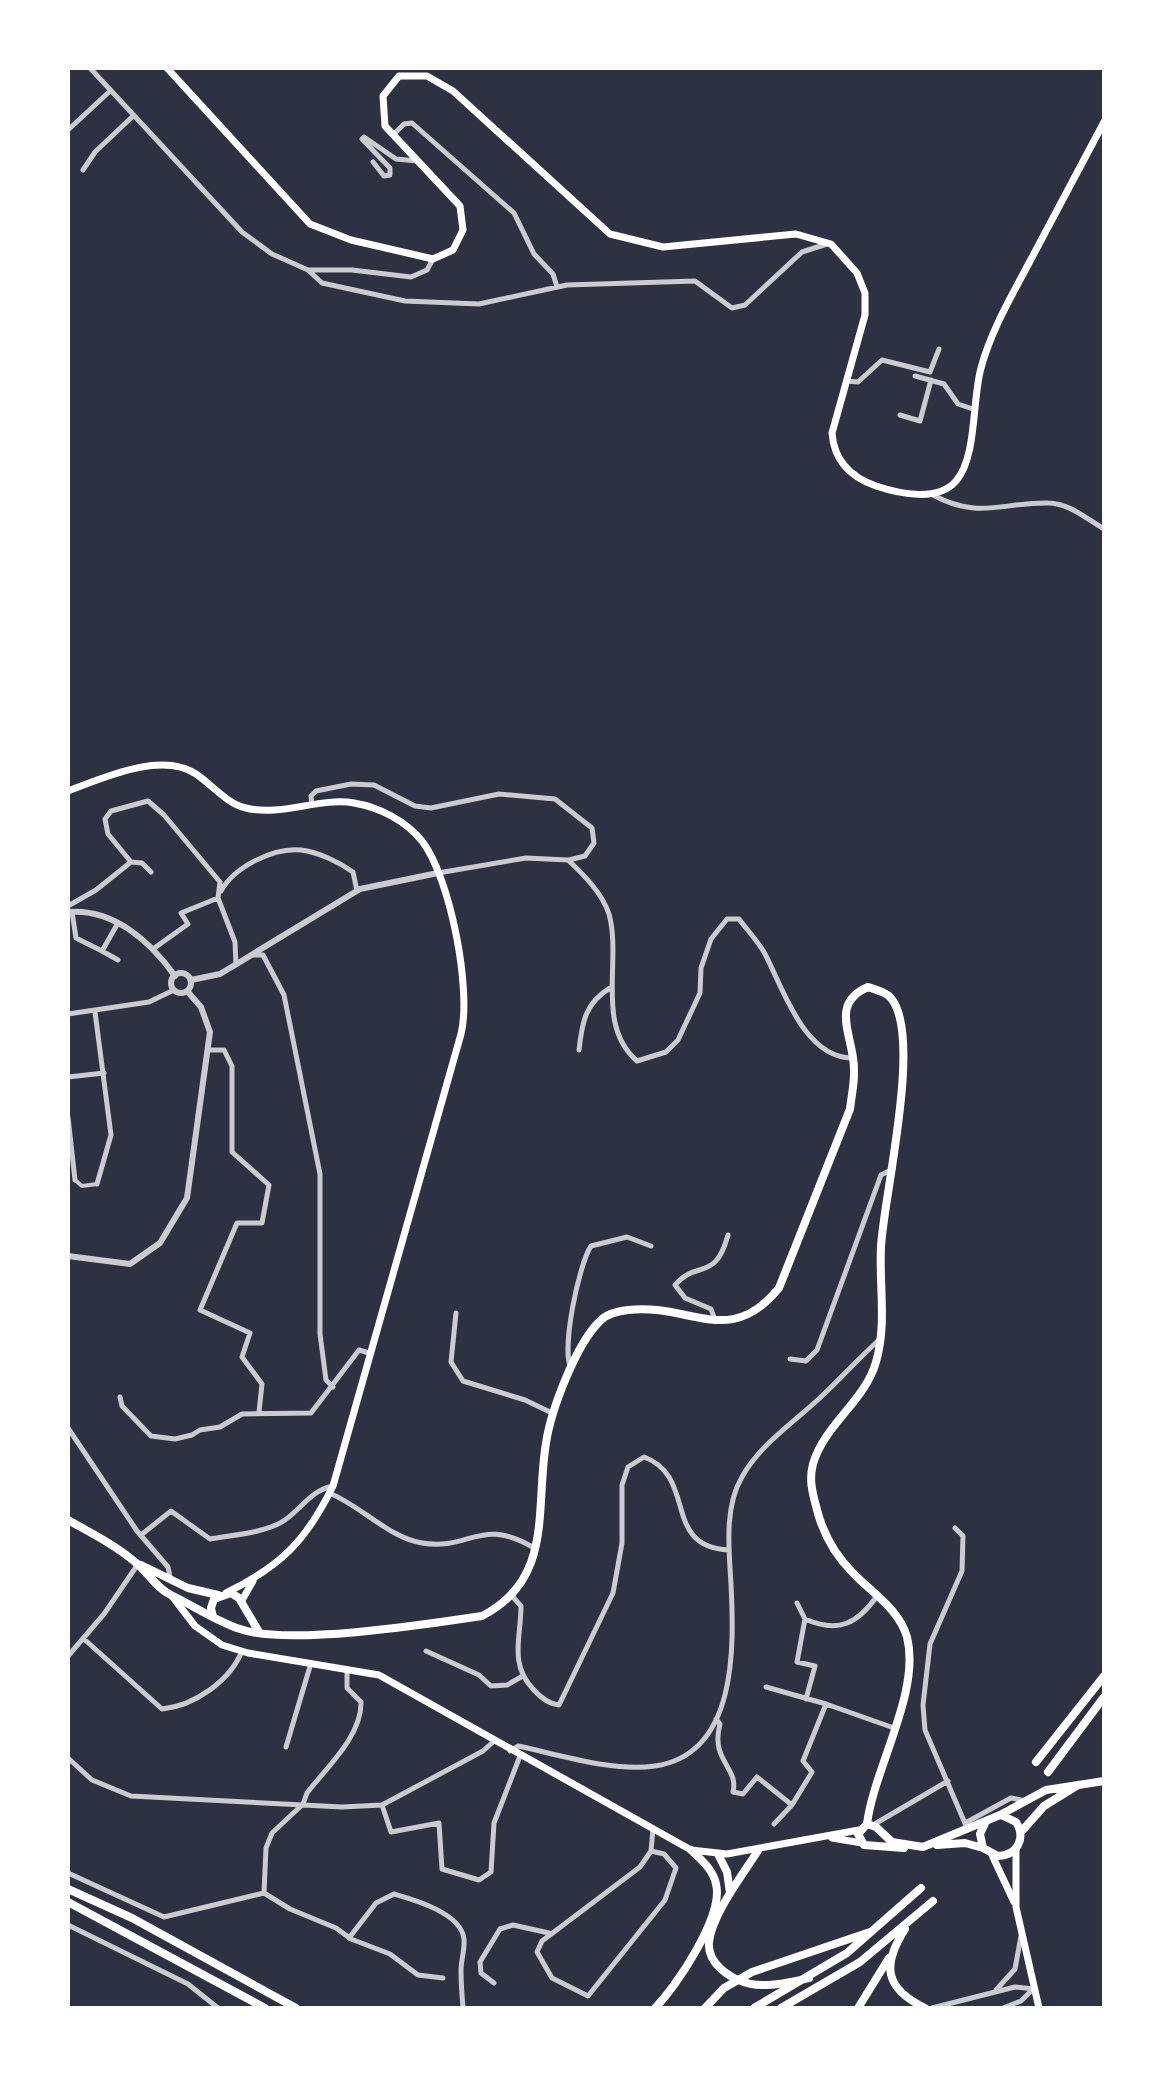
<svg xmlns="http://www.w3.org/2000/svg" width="1172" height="2076" font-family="'Exo 2',sans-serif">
<rect width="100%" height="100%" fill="#2d3142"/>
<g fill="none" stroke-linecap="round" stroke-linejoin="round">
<!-- pedestrian -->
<path stroke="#caccd0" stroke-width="4" d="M75 1180 82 1186 97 1184"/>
<!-- minor -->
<path stroke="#caccd0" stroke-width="5" d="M90 68 242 232 272 254 308 270H352L411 277 427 270 433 259
M68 130 109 92
M393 135 404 124 412 123 514 213 534 254 553 274 557 287
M373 162 384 176 390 175V168L362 139 364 137 396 159 417 161
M83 170 95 152 132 117
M308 270 322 283 405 301 479 304 567 285 695 281 732 308 745 305 802 252 827 244
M915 376 944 384 958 404 973 409
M846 381 858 382 882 360 930 372 939 349
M900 415 920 421 931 380
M933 495C979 520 1003 502 1048 503 1069 503 1087 519 1104 529
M312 805 311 796 316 791 351 784 374 785 415 806 431 808 499 794 555 799 592 828 594 843 585 856 569 860
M131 862 142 863 151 872
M438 873 526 858 568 860C584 875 602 893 609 914 622 961 595 1025 637 1061L666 1052 678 1040 700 993 701 968 711 939 727 919H739C747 930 758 941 765 954 783 988 804 1058 852 1058
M221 891C234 867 274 847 301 850 318 852 339 862 353 872L357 891
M68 906 96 890 131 862 108 834 105 819 111 811 148 801 164 815 220 882 218 898
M72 912 76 938 102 951 118 923
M153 949 188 924 181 913 218 898 235 942 236 965
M102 951 118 960
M253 955H263L284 995 320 1174V1334L326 1380 333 1387
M95 1012 111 1135 97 1184
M68 1014 149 1002 174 990
M209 1050H224L232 1066V1152L269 1185 262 1223H237L200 1310 250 1333 242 1357 262 1384 259 1412
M579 1050C582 1023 585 1003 610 988
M68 1077 104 1073
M68 1117 75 1180
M456 1313 451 1362 463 1381 525 1400 552 1413
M715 1320 711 1309 685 1298 675 1285C697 1259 715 1283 728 1235
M790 1359 806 1361 817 1350 881 1175 893 1169
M571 1368C561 1349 579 1264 591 1246L627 1237 651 1246
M120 1397 122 1406 151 1436 175 1439 192 1435 200 1430 220 1427 242 1414 311 1413 359 1350 369 1353
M68 1428 137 1531 168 1567 170 1577
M329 1493C360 1505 389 1538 422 1543 471 1551 480 1515 536 1549
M955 1528 963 1536 962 1571 930 1644 923 1705 925 1730 967 1828
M141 1535 171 1511 210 1539C232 1535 266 1533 285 1520 302 1508 311 1491 332 1486
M512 1596 521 1606C521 1637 509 1664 533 1689 540 1697 548 1704 559 1705L613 1593 622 1543V1485L628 1467 644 1457C698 1477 661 1547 729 1550
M797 1603 805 1619
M84 1639 162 1709C194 1706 230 1681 242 1651
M426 1651 479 1675 491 1686 507 1685 521 1677
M68 1656 104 1614 138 1564
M766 1687 826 1704
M806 1699 815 1666 797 1662 805 1619C839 1634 858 1623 877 1596
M716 1719 720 1724C710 1761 739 1767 733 1792L743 1794 757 1777 792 1805 812 1772 803 1761 826 1704 894 1728
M286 1747 311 1663
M510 1751 518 1746C560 1755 612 1772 655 1766 738 1754 734 1646 731 1584 729 1550 724 1507 742 1477 760 1444 796 1421 823 1395 842 1377 859 1358 879 1340
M68 1758 92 1780 131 1796 342 1807 382 1805 483 1751 493 1742
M303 1804 307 1793C326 1768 362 1736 361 1702L347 1688V1669
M382 1805 391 1832 439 1823 442 1869 479 1880 491 1872 494 1823 520 1756
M967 1822 1011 1798 1026 1801
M774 1824 792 1805
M873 1825 948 1781
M651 1851 640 1867 542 1941 537 1952 552 1978 588 1996 665 1900 676 1868 664 1854 651 1851 653 1829
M68 1873 164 1917 264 1893
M264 1893 290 1909 336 1928 351 1939 390 1954 418 1975 443 1978
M264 1893 266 1848 272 1833 302 1805
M68 1925 188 1984 218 2008
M349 1938 376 1903 394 1894C415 1900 461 1913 464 1939 465 1949 461 1960 461 1970 461 1983 462 1996 463 2008
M494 1983 481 1973 480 1962 500 1929 513 1925 549 1933
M996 1990 1015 1969 1021 1936
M932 2008 1015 1987 1034 1989
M1003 2008 1021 2001 1033 1989"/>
<!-- tertiary -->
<path stroke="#caccd0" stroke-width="6" d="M68 912C113 908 150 941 175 976
M171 983a10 10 0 1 1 20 0a10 10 0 1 1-20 0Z
M191 980 220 974 360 889 438 873
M68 1256 130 1264 160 1243 187 1198 210 1032 201 1007 187 991"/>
<!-- secondary -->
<path stroke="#fff" stroke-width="7" d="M167 68 310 224 351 240 433 259 453 250 463 230 460 206 385 126 383 96 399 76H427L453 91 610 234 663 247 796 234 831 244 857 273 865 293V315L832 433C834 460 850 477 876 486 900 494 938 502 956 481 977 457 972 400 981 368 991 331 1011 297 1029 263 1054 216 1079 169 1104 122
M68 791C103 778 161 751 196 774 211 784 227 804 246 808 280 817 320 797 354 803 379 807 406 821 422 841 450 877 472 990 461 1034L333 1486C306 1541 281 1566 226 1593
M172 1596 195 1626 222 1645 248 1653 379 1675 691 1850 727 1854 859 1830
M241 1602 253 1581
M832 1838 862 1843
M1016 1850V1907L1039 2008
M992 1855 1014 1902"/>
<!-- primary -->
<path stroke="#fff" stroke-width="8" d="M68 1520C91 1533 115 1545 135 1562 147 1571 157 1589 171 1595 194 1606 216 1621 240 1629 287 1646 429 1624 482 1616 554 1579 535 1509 546 1443 551 1410 576 1344 600 1321 606 1314 619 1311 628 1310 692 1303 729 1349 779 1288L850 1109C852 1092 856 1076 853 1058 849 1029 833 1002 868 987 876 990 884 991 890 997 924 1033 883 1199 881 1247 879 1286 887 1324 876 1362 865 1401 824 1425 813 1464 809 1479 812 1491 816 1506 822 1532 834 1554 853 1573 872 1593 899 1609 907 1637 921 1692 874 1768 867 1824
M141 1565 188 1588 218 1595
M213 1617 211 1608 214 1599 231 1593 239 1598 259 1632
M986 1821 980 1834 983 1848 998 1856C1018 1855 1026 1838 1016 1822L1001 1815
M867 1824 876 1827 892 1842 923 1847 1000 1815 1046 1790 1104 1781
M867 1824 858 1834 864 1845 904 1848
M1021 1832 1044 1806 1078 1785
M937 1845 965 1843 983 1848"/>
<!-- trunk -->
<path stroke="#fff" stroke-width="8" d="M1036 1762 1104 1676
M1048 1772 1104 1697
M759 1849C744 1873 712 1914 709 1942 708 1953 713 1962 721 1969 748 1993 778 1985 809 1978
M718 1854 727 1872 730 1893
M68 1889 132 1918 296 2008
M68 1902 265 2008
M905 1929C882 1965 884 1988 925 2008
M655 2008C677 1986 724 1915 716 1884 713 1869 701 1860 691 1850
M705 2008 724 1988 752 1972 870 1932
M754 2008 847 1953 921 1888
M781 2008 860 1962 933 1901
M858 2008 889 1958"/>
</g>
<!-- border -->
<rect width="1172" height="2076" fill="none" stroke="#ffffff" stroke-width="140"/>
</svg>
